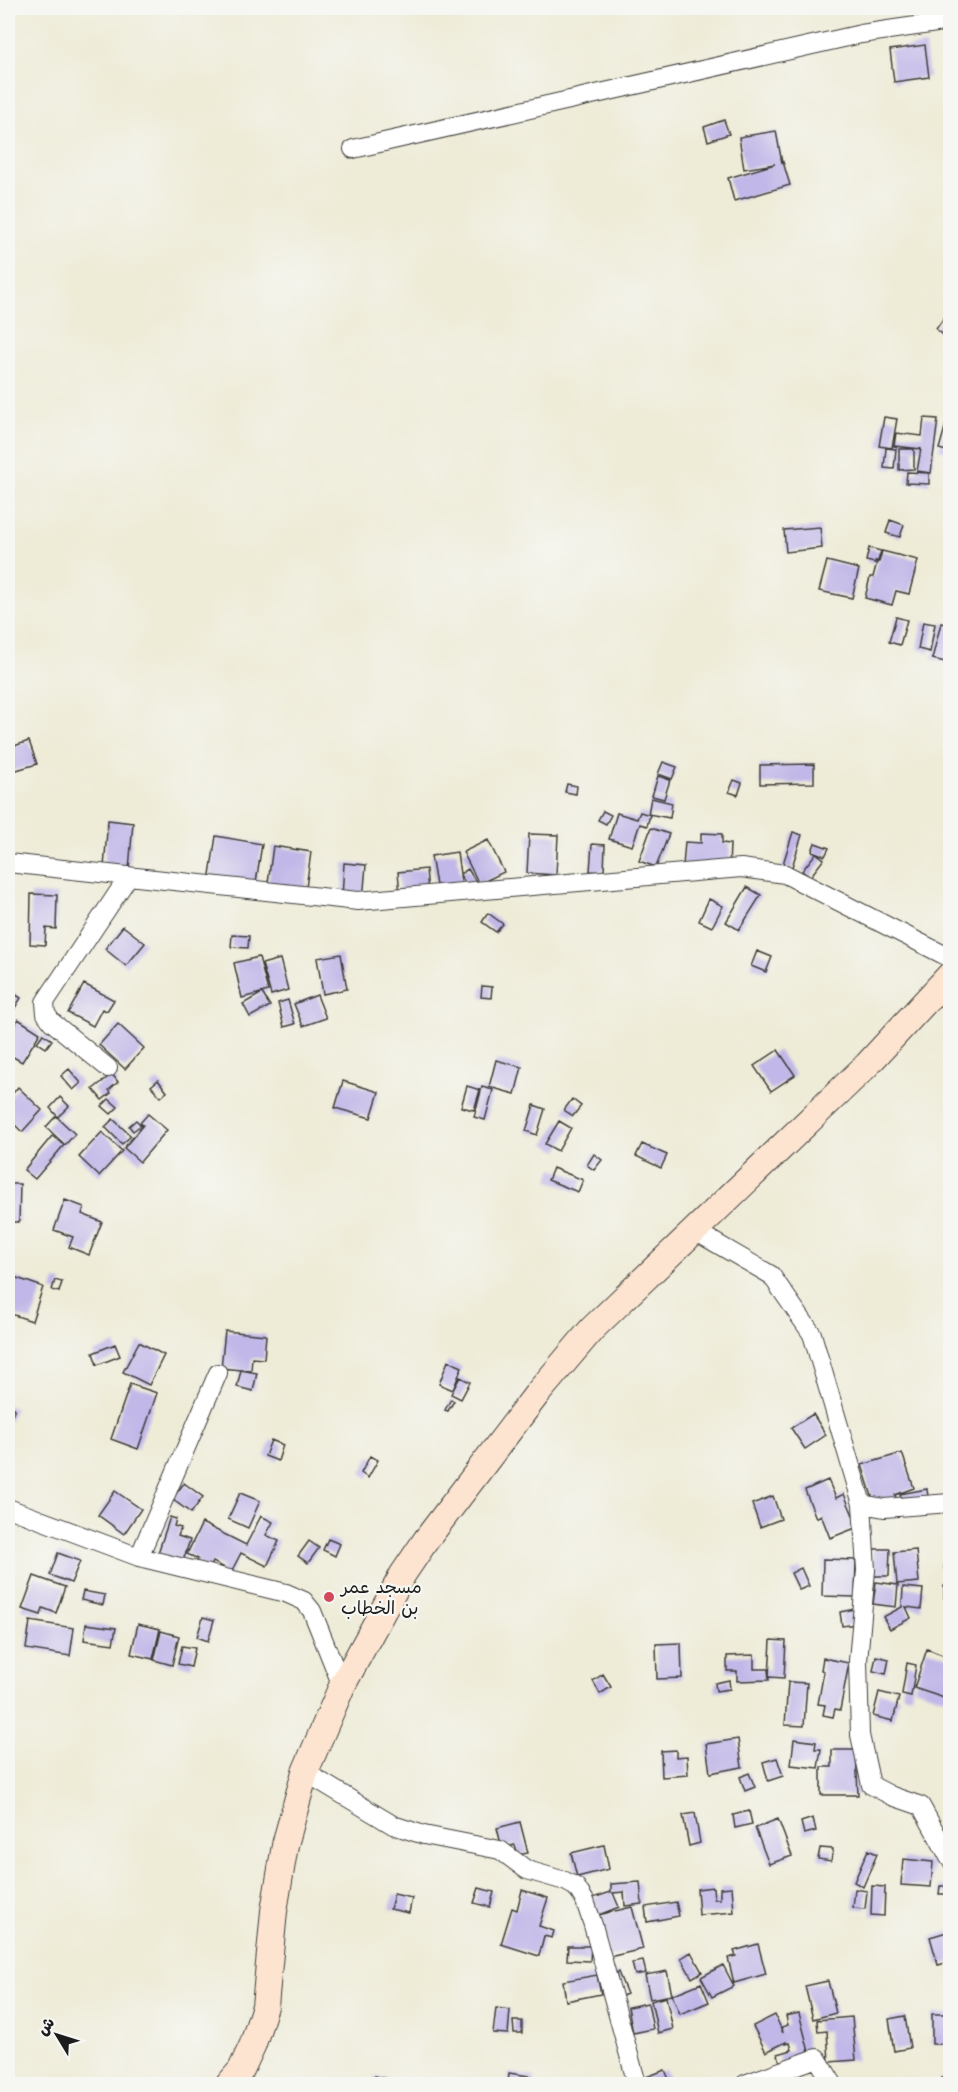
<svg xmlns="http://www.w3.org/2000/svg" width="958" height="2092" font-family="'Shantell Sans','Playpen Sans Arabic',sans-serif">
<rect width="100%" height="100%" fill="#f6f6f2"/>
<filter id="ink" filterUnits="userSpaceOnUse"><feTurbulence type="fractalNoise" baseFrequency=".0167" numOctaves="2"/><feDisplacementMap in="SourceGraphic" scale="12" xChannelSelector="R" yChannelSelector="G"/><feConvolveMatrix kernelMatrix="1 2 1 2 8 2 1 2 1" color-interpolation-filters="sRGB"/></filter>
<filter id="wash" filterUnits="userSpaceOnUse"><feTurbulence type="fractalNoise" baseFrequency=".008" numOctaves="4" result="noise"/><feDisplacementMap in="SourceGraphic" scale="24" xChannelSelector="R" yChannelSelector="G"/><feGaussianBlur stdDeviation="1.35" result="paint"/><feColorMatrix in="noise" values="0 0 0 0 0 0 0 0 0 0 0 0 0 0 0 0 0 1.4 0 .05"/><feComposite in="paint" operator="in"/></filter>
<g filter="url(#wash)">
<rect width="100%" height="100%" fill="#eeebd7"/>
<g id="blocks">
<!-- building -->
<path fill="#c1b7e8" d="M925 45 929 77 894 82 890 50Z
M724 120 729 134 708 141 704 127Z
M776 131 782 163 783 162 790 185 734 201 728 178 775 164 744 169 739 137Z
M950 309V340L936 329Z
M884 417 897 419 892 448 879 446Z
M948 417H950V452L939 449Z
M924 418 938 419 931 473 917 471 921 449 894 446 896 433 922 436Z
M886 448 896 449 894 469 884 468Z
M899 449H914V469L899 470Z
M907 472 929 473V484L906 483Z
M890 520 904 525 900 537 886 533Z
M820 527 822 548 786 552 784 530Z
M869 548 881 551 878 561H875V563L866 561Z
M882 551 918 560 909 594 896 591 892 605 865 598 870 577H873L877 562H879Z
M827 561 859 569 852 598 819 591Z
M896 617 907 620 900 645 889 642Z
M923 622 935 624 930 652 918 649Z
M941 623 950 625V663L932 659Z
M29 741 37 764 13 771 8 756V748Z
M663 762 677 767 672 779 658 774Z
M814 764V783L760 784V765Z
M658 776 670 780 664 799 652 796Z
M734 780 742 783 738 795 729 792Z
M567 784 577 786 576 794 565 792Z
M651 798 672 803 670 818 648 814Z
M603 811 611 815 606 824 598 820Z
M640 812 650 815 647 826 640 824 632 846 609 839 617 813 637 819Z
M108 820 133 823 129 869 104 867Z
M651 828 669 834 656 867 639 861Z
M793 832 802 835 791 870 782 867Z
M701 833 722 834V843L730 844 729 868 683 866 685 842 701 843Z
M529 834 558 835 556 875 527 873Z
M216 836 262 844 255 889 209 881Z
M488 840 504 872 479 884 463 852Z
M815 843 829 848 825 856 812 851Z
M592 844 605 845 604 872 590 871Z
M273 846 311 852 305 895 267 890Z
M457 852 460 874 468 869 476 882 468 887 460 875 462 887 437 891 431 856Z
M816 853 824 859 810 877 802 871Z
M344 863 366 865 363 900 342 898Z
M426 869 428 892 400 894 398 872Z
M747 887 761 895 739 930 726 922Z
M31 894 57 895 56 929 46 928 45 945 30 944Z
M709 899 723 906 712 927 699 921Z
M488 913 503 924 496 932 482 922Z
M123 926 145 943 126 966 105 949Z
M232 935 249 936 248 948 231 947Z
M757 951 772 957 766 972 751 966Z
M341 954 347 989 323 994 317 958Z
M259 957 268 991 242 998 234 963Z
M280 959 288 990 271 995 262 964Z
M84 984 114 1000 107 1011 102 1009 93 1026 68 1013Z
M482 986 492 987 491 998 481 997Z
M10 991 21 998 11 1014 8 1012V995Z
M262 993 270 1006 250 1017 243 1004Z
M317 995 326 1018 303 1026 294 1004Z
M288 1000 295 1024 284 1027 278 1003Z
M18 1019 40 1033 22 1062 8 1054V1033L9 1034Z
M118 1024 144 1048 125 1069 99 1045Z
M43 1034 52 1040 46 1048 37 1042Z
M778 1050 795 1075 771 1091 754 1066Z
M496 1060 522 1067 515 1094 489 1087Z
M69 1069 81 1083 73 1090 61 1076Z
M112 1074 118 1082 109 1090 111 1093 102 1100 93 1089Z
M158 1080 167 1092 161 1097 151 1086Z
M343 1081 379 1092 371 1118 335 1108Z
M467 1086 480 1090 474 1110 461 1107Z
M18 1087 42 1110 22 1132 8 1118V1099Z
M482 1087 493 1090 485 1120 474 1117Z
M60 1097 69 1106 58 1117 50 1108Z
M109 1099 118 1107 111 1114 102 1106Z
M572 1099 581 1106 573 1116 564 1110Z
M534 1105 545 1109 537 1135 526 1131Z
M148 1114 167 1130 140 1162 124 1148 143 1125 140 1123Z
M56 1116 75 1134 65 1145 46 1127Z
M113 1119 131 1136 122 1144 105 1127Z
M136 1120 141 1125 133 1131 129 1126Z
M559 1121 571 1128 558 1151 545 1144Z
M102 1132 122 1151 99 1176 79 1157Z
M52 1136 64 1145 35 1179 24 1170Z
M642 1144 667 1155 661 1168 636 1156Z
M594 1154 602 1160 594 1170 587 1165Z
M553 1168 583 1180 578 1192 548 1180Z
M8 1184H20L19 1222H8Z
M65 1200 84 1207 82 1214 102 1222 89 1255 69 1247 73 1237 54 1230Z
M14 1277 43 1287 32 1321 8 1313V1296Z
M55 1280 62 1282 59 1292 52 1290Z
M225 1331 266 1335 264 1359 252 1358 251 1371 221 1368Z
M139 1342 164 1355 149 1385 123 1372Z
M115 1344 120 1356 97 1365 93 1353Z
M448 1361 462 1367 453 1390 439 1384Z
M241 1370 257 1373 253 1391 237 1387Z
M460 1377 470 1382 461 1399 451 1394Z
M130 1384 157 1393 138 1449 111 1439Z
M451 1399 454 1401 448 1411 445 1410Z
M8 1405 15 1409 8 1423Z
M813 1414 826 1435 805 1449 791 1428Z
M271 1440 283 1445 278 1461 265 1456Z
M902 1453 914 1488 895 1495 900 1507 878 1515 862 1465Z
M370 1456 378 1460 368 1478 361 1473Z
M828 1480 836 1498 844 1494 858 1527 830 1538 821 1515 816 1518 805 1490Z
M184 1483 203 1497 191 1513 172 1499Z
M927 1489 929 1505 903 1509 900 1494Z
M115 1491 141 1509 124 1534 98 1515Z
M240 1493 260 1501 248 1528 228 1519Z
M773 1496 781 1519 760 1527 752 1504Z
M261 1516 273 1522 266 1535 279 1541 267 1566 241 1553 228 1578 220 1573 223 1567 213 1562 208 1573 195 1566 198 1559 187 1554 202 1523 246 1545Z
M170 1517 176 1519 174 1526 181 1528 178 1536 190 1540 182 1564 157 1556Z
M949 1525H950V1570L944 1569Z
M328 1539 340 1544 335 1556 323 1550Z
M309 1541 319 1548 308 1563 298 1556Z
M873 1549H890L889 1576H872Z
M916 1550 919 1582 897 1584 894 1552Z
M58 1553 80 1561 71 1583 50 1575Z
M823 1559 856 1560 855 1597 822 1596Z
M801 1568 809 1586 799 1590 791 1573Z
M34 1576 65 1587 56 1613 43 1608 41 1615 22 1609Z
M876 1582 898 1585 896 1607 873 1604Z
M944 1586H950V1598H944Z
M903 1587 923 1589 921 1609 906 1607 911 1618 890 1629 883 1617 902 1607Z
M83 1591 105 1595 103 1605 81 1600Z
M855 1609 857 1624 842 1626 840 1612Z
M203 1617 214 1620 208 1641 197 1637Z
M30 1621 74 1628 70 1656 26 1649Z
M86 1624 116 1628 113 1644 84 1640Z
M138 1624 160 1629 153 1659 131 1654Z
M161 1631 179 1636 172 1665 154 1660Z
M771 1640 786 1641 784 1678 769 1677Z
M681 1643 682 1678 657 1679 656 1644Z
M182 1646 195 1648 191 1667 178 1664Z
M927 1649 950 1658V1700L914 1688Z
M754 1655V1669H768L769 1680 737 1681V1671H727V1656Z
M876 1656 889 1659 886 1674 873 1671Z
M823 1658 849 1663 840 1710 835 1709 833 1717 823 1715 825 1705 818 1704 824 1671 821 1670Z
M907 1663 916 1665 911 1696 902 1694Z
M603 1674 611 1687 600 1694 593 1681Z
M729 1680 730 1689 716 1691 715 1683Z
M788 1682 807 1683 804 1726 785 1725Z
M879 1692 899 1697 893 1721 873 1716Z
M738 1739 742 1767 710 1773 706 1744Z
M794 1739 816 1742 815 1749H821L818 1768 791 1765Z
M676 1750V1757L687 1756 688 1775 662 1777 661 1751Z
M832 1750H856L858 1795H821V1767H832Z
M777 1758 783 1776 768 1781 763 1762Z
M749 1773 755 1787 745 1791 740 1777Z
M749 1811 752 1824 735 1828 733 1815Z
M695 1813 700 1843 689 1846 683 1815Z
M813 1818 816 1831 804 1834 801 1822Z
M778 1819 792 1856 769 1864 755 1828Z
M520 1822 528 1853 518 1855 515 1845 502 1848 497 1828Z
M604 1845 609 1869 577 1877 571 1853Z
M820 1848 833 1849 831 1861 818 1859Z
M868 1850 877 1854 863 1887 854 1882Z
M903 1859 933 1862 931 1887 901 1885Z
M640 1882 642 1904 625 1906 624 1892 613 1893 619 1907 596 1916 590 1899 611 1892V1884Z
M872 1886 885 1887 884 1916 871 1915Z
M940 1886H950V1894H939Z
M713 1887 714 1899H720V1888L732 1887 734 1912 699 1915 697 1889Z
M479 1888 494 1892 490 1907 474 1903Z
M855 1889 867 1891 865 1909 853 1908Z
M522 1890 548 1898 539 1926 554 1931 552 1938 544 1936 539 1956 501 1944 512 1908 517 1910Z
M394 1894 412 1898 409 1913 390 1909Z
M676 1902 679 1916 647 1922 645 1907Z
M632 1907 643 1949 609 1957 598 1915Z
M950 1931V1962L938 1965 930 1937Z
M758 1944 766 1974 734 1983 728 1958 736 1956 734 1951Z
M568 1946H591L590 1961 567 1960Z
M691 1952 702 1972 692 1978 681 1958Z
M643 1961 646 1973 635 1975 632 1963Z
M723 1965 734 1986 712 1997 701 1977Z
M667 1971 672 1995 650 1999 645 1975Z
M618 1972 627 1994 617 1998 608 1976Z
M597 1975 601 1994 566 2001 563 1981Z
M828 1981 836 2013 813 2019 805 1986Z
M701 1983 709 2002 680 2014 672 1995Z
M666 1997 673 2029 658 2033 651 2001Z
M648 2003 653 2029 633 2033 628 2007Z
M496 2008 510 2010 508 2034 493 2033Z
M799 2013 809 2052 796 2056 800 2069 783 2073 778 2054 792 2050 790 2043 786 2044V2042L766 2052 753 2026 775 2015 783 2033 782 2027 788 2025 786 2016Z
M932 2014H950V2044H932Z
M905 2016 910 2048 894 2051 889 2019Z
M852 2017 856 2060 829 2062 827 2031 818 2032 817 2020Z
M513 2021H522V2033H514Z
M665 2070 671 2084H643L641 2079Z
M509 2073 535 2077 534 2084H508Z
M375 2076 399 2082 398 2084H373Z
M941 2078H950V2084H941Z"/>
</g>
</g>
<g filter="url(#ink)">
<use href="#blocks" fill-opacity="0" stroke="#3c3b38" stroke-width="1.5"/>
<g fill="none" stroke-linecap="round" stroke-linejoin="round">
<defs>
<path id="minor" d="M353 149 861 34 950 21
M8 863 358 901 741 868 785 874 950 958
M108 1068 52 1022 46 1014 45 1002 129 876
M695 1231 771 1275 812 1334 862 1504 884 1508 950 1503
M862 1504 866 1570 858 1661 860 1735 871 1785 892 1796 921 1806 950 1859
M8 1508 139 1557 286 1593 304 1601 312 1611 342 1686
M139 1557 218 1373
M305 1772 393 1825 424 1835 500 1850 527 1870 565 1881 576 1887 585 1901 593 1925 637 2084
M745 2084 817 2058 833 2084"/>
<path id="secondary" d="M229 2084 241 2070 253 2044 265 2006 274 1911 285 1845 305 1772 342 1686 403 1574 426 1540 537 1394 592 1329 867 1065 950 975"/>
</defs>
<!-- minor casing -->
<use href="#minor" stroke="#3c3b38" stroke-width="20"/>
<!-- secondary casing -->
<use href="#secondary" stroke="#3c3b38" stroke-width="28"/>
<!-- minor -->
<use href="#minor" stroke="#fff" stroke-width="18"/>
<!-- secondary -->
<use href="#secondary" stroke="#fde4d0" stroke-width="26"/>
</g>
</g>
<!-- markers -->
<circle fill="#d1495b" stroke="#f6f6f2" stroke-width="2" cx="329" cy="1597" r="6"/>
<g text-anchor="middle" stroke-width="4.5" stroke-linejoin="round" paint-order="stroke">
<!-- poi labels -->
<g font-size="18" fill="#1c1c1c" stroke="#f6f6f2" text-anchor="start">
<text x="341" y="1593">مسجد عمر<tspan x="341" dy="21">بن الخطاب</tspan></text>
</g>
</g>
<!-- margin -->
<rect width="958" height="2092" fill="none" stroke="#f6f6f2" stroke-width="30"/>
<!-- north arrow -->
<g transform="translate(57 2035) rotate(308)" stroke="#f6f6f2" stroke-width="4.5" paint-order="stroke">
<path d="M0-4.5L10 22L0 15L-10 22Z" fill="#1c1c1c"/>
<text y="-9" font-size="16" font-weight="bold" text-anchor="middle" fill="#1c1c1c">ش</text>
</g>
</svg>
